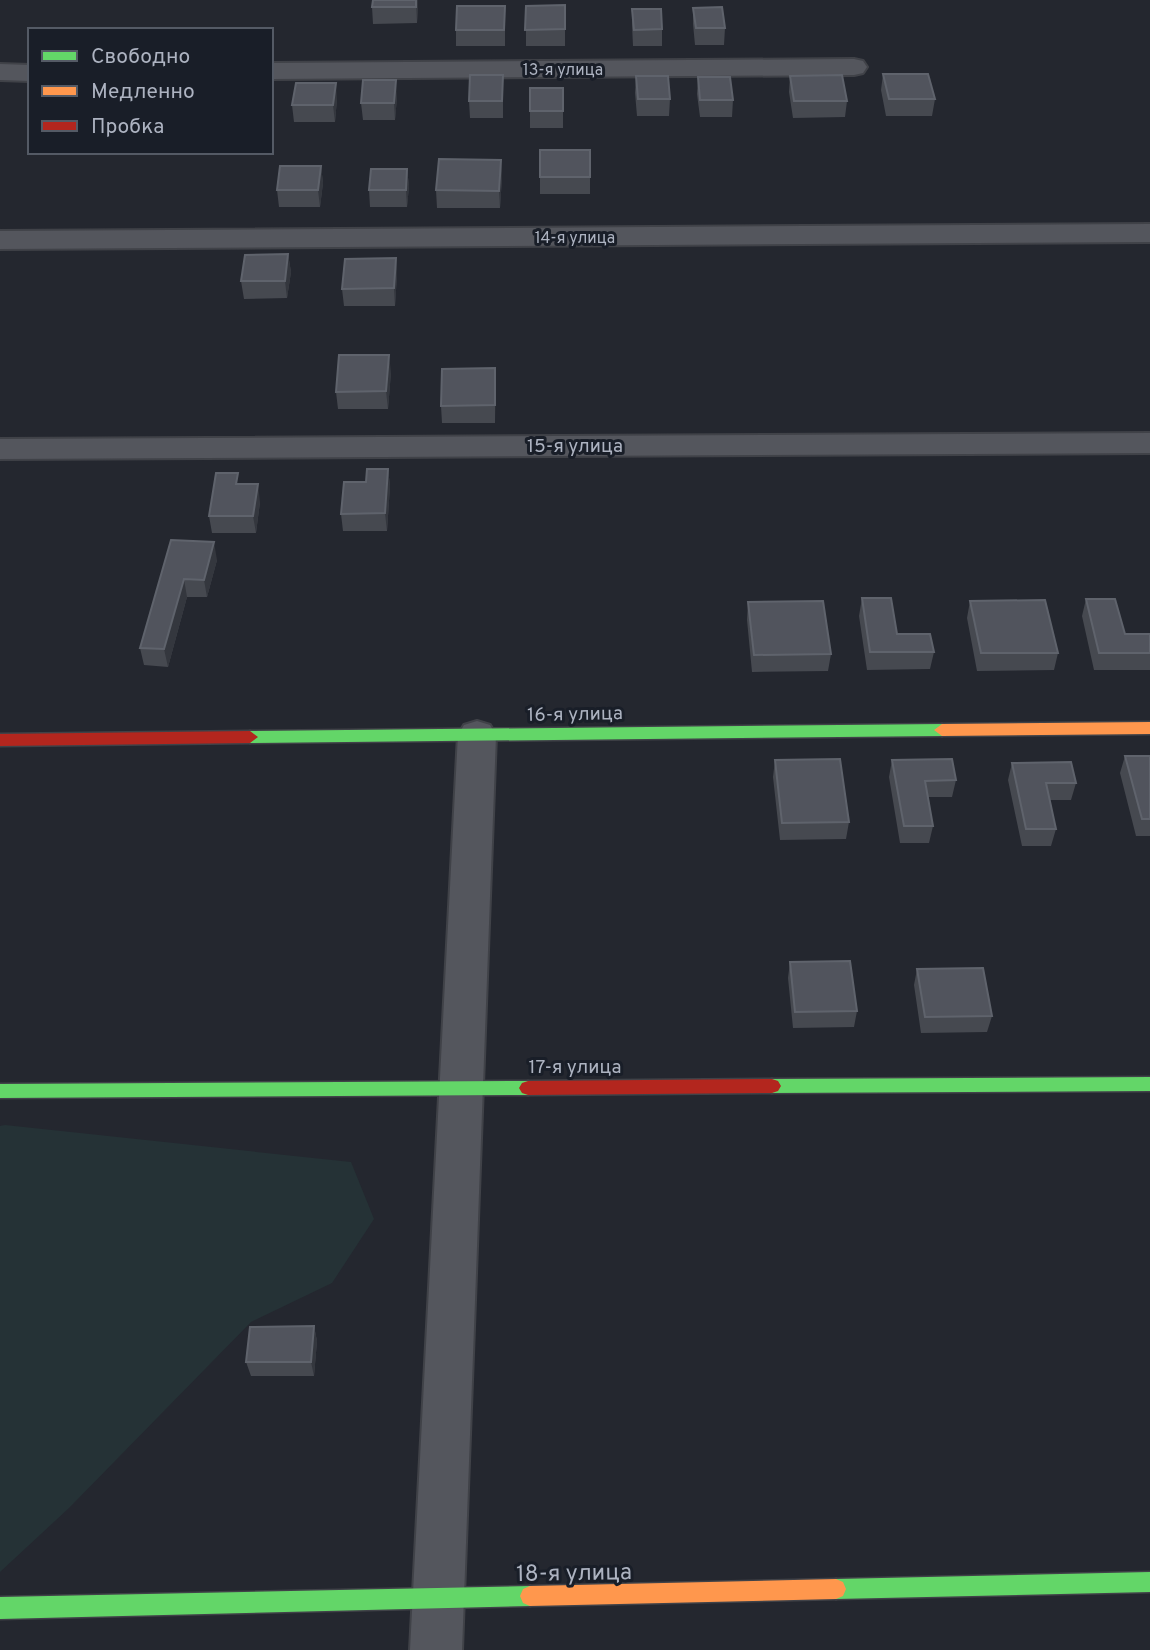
<svg xmlns="http://www.w3.org/2000/svg" width="1150" height="1650" font-family="Overpass,sans-serif">
<rect width="100%" height="100%" fill="#24272f"/>
<!-- green -->
<path fill="#253236" d="M5 1125 351 1162 374 1219 332 1283 251 1322 69 1508 0 1572V1126Z"/>
<g fill="none" stroke-linecap="round" stroke-linejoin="round">
<defs>
<path id="street" d="M854 59 863 61 867 67 863 73 854 75 271 79V63Z
M0 64 30 65V81L0 80Z
M1150 224V242L0 249V231Z
M1150 433V453L0 459V439Z
M477 721 490 725 496 735 462 1650H410L458 735 464 725Z"/>
<path id="fast" d="M942 724 950 730 942 736 250 743 242 737 250 731Z
M1150 1077V1091L772 1093 766 1091 763 1086 766 1081 772 1079Z
M528 1081 534 1083 537 1088 534 1093 528 1095 0 1098V1084Z
M1150 1572V1592L836 1599 829 1596 826 1589 829 1582 836 1579Z
M530 1586 537 1589 540 1596 537 1603 530 1606 0 1619V1597Z"/>
<path id="slow" d="M1150 722V734L942 736 934 730 942 724Z
M836 1579 843 1582 846 1589 843 1596 836 1599 530 1606 523 1603 520 1596 523 1589 530 1586Z"/>
<path id="jam" d="M250 731 258 737 250 743 0 746V734Z
M772 1079 778 1081 781 1086 778 1091 772 1093 528 1095 522 1093 519 1088 522 1083 528 1081Z"/>
</defs>
<!-- street casing -->
<use href="#street" stroke="#404248" stroke-width="4"/>
<!-- fast casing -->
<use href="#fast" stroke="#404248" stroke-width="3"/>
<!-- slow casing -->
<use href="#slow" stroke="#404248" stroke-width="3"/>
<!-- jam casing -->
<use href="#jam" stroke="#404248" stroke-width="3"/>
<!-- street -->
<use href="#street" fill="#54565d" fill-rule="evenodd"/>
<!-- fast -->
<use href="#fast" fill="#63d668" fill-rule="evenodd"/>
<!-- slow -->
<use href="#slow" fill="#ff974d" fill-rule="evenodd"/>
<!-- jam -->
<use href="#jam" fill="#b3261e" fill-rule="evenodd"/>
</g>
<!-- wall -->
<path fill="#464950" d="M418 5 417 23 373 24 372 7Z
M565 5V46H526V6Z
M693 8 725 28 724 45H695L693 24Z
M632 9 662 29V46H633L632 25Z
M505 22V46H456V30Z
M883 74 935 99 932 116H886L881 90Z
M636 76 670 99 669 116H637L635 93Z
M790 76 847 101 845 117 793 118 789 92Z
M698 77 733 100 732 117H700L697 94Z
M530 88H563V128H530Z
M503 91V118H470L469 101Z
M397 97 395 120H363L361 103Z
M337 99 335 122H294L292 105Z
M590 150V194H540V177Z
M501 160 502 177 500 208H437L436 190Z
M321 166 323 183 320 207H279L277 190Z
M407 169 409 186 407 207H370L369 190Z
M288 254 291 272 287 298 244 299 241 281Z
M396 258 397 275 395 306H344L342 289Z
M495 368V423H442L441 406Z
M391 372 388 409H338L336 392Z
M388 469 390 486 387 531H343L341 514 366 482Z
M240 484 260 502 256 533H212L209 516Z
M171 540 217 560 207 597H187L168 667 144 665 140 648Z
M862 598 897 634 934 652 930 669 867 670 859 616Z
M1086 599 1125 634H1150V670H1094L1082 616Z
M970 601 1058 653 1054 670 977 671 967 618Z
M748 602 831 654 828 671 752 672 747 620Z
M1125 756H1150V836H1136L1120 773Z
M775 760 849 822 846 839 780 840 773 777Z
M892 760 956 780 952 797H928L933 826 929 843H900L889 777Z
M1012 763 1076 783 1071 800H1050L1056 829 1051 846H1022L1008 780Z
M790 962 857 1011 854 1027 793 1028 788 978Z
M917 969 992 1016 987 1032 921 1033 914 985Z
M314 1326 317 1341 314 1376H251L246 1362Z"/>
<!-- shaded-wall -->
<path fill="#34373e" d="M416 0H418V5L417 23Z
M396 80 397 97 395 120 394 103Z
M336 83 337 99 335 122 333 105Z
M501 160 502 177 500 208 499 191Z
M321 166 323 183 320 207 318 190Z
M407 169 409 186 407 207 406 190Z
M288 254 291 272 287 298 285 281Z
M396 258 397 275 395 306 394 288Z
M389 355 391 372 388 409 386 391Z
M495 368 496 385 495 423Z
M388 469 390 486 387 531 385 513Z
M258 484 260 502 256 533 253 516Z
M214 542 217 560 207 597 204 580Z
M184 579 187 597 168 667 164 649Z
M314 1326 317 1341 314 1376 311 1362Z"/>
<!-- building -->
<path fill="#51545d" stroke="#5f636c" stroke-width="2" d="M373 0H416V7H372Z
M565 5V29L525 30 526 6Z
M457 6H505L504 30H456Z
M722 7 725 28H696L693 8Z
M632 9H661L662 29 634 30Z
M883 74H928L935 99H889Z
M470 75H503L502 101H469Z
M842 75 847 101H794L790 76Z
M636 76H668L670 99H638Z
M698 77H730L733 100H700Z
M363 80H396L394 103H361Z
M296 83H336L333 105H292Z
M530 88H563V111H530Z
M540 150H590V177H540Z
M439 159 501 160 499 191 436 190Z
M280 166H321L318 190H277Z
M371 169H407L406 190H369Z
M288 254 285 281H241L245 255Z
M396 258 394 288 342 289 345 259Z
M339 355H389L386 391 336 392Z
M495 368V405L441 406 442 369Z
M367 469H388L385 513 341 514 344 482H366Z
M216 473H238L236 484H258L253 516H209Z
M171 540 214 542 204 580 184 579 164 649 140 648Z
M862 598H891L897 634H930L934 652H870Z
M1086 599H1115L1125 634H1150V653H1099Z
M1045 600 1058 653H981L970 601Z
M823 601 831 654 754 655 748 602Z
M1125 756H1150V819H1142Z
M840 759 849 822 782 823 775 760Z
M952 759 956 780 925 781 933 826H904L892 760Z
M1071 762 1076 783H1046L1056 829H1026L1012 763Z
M850 961 857 1011 795 1012 790 962Z
M983 968 992 1016 925 1017 917 969Z
M314 1326 311 1362H246L250 1327Z"/>
<g text-anchor="middle" stroke-width="6" stroke-linejoin="round" paint-order="stroke">
<!-- far-street labels -->
<g font-size="16" fill="#adb3c1" stroke="#191e28">
<text x="563" y="75">13-я улица</text>
<text x="575" y="243">14-я улица</text>
</g>
<!-- street labels -->
<g font-size="19" fill="#adb3c1" stroke="#191e28">
<text x="575" y="452">15-я улица</text>
<text transform="translate(575 713) rotate(-1)" y="7">16-я улица</text>
<text x="575" y="1073">17-я улица</text>
</g>
<!-- near-street labels -->
<g font-size="23" fill="#adb3c1" stroke="#191e28">
<text transform="translate(574 1572) rotate(-1)" y="8">18-я улица</text>
</g>
</g>
<!-- legend -->
<rect x="28" y="28" width="245" height="126" fill="#191e28" stroke="#545a65" stroke-width="2"/>
<rect x="42" y="51" width="35" height="10" fill="#63d668" stroke="#545a65" stroke-width="2"/>
<text x="91" y="63" font-size="21" fill="#adb3c1">Свободно</text>
<rect x="42" y="86" width="35" height="10" fill="#ff974d" stroke="#545a65" stroke-width="2"/>
<text x="91" y="98" font-size="21" fill="#adb3c1">Медленно</text>
<rect x="42" y="121" width="35" height="10" fill="#b3261e" stroke="#545a65" stroke-width="2"/>
<text x="91" y="133" font-size="21" fill="#adb3c1">Пробка</text>
</svg>
